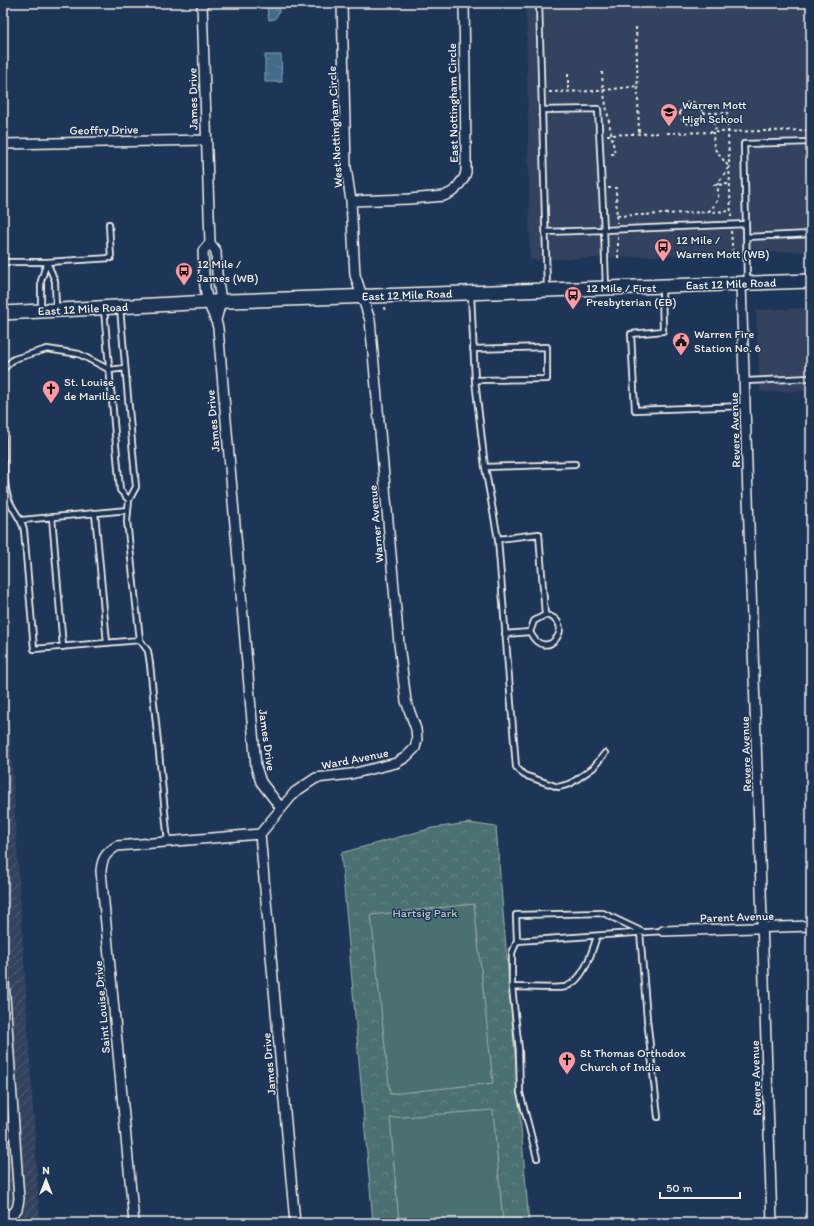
<svg xmlns="http://www.w3.org/2000/svg" width="814" height="1226" font-family="Itim,sans-serif">
<defs>
<pattern id="industrial-furrows" width="10" height="10" patternUnits="userSpaceOnUse"><rect width="10" height="10" fill="#33425e"/><path d="M-1 1l2-2M0 10L10 0M9 11l2-2" fill="none" stroke="#515e75"/></pattern>
<pattern id="forest-crowns" width="20" height="18" patternUnits="userSpaceOnUse"><rect width="20" height="18" fill="#4c7071"/><path d="M2 6a3 3 0 1 1 6 0M12 15a3 3 0 1 1 6 0" fill="none" stroke="#668585"/></pattern>
<pattern id="water-ripples" width="26" height="14" patternUnits="userSpaceOnUse"><rect width="26" height="14" fill="#436c8a"/><path d="M2 4q2-2 4 0t4 0M15 11q2-2 4 0t4 0" fill="none" stroke="#5f819a"/></pattern>
</defs>
<rect width="100%" height="100%" fill="#1d3557"/>
<filter id="ink" filterUnits="userSpaceOnUse"><feTurbulence type="fractalNoise" baseFrequency=".025" numOctaves="2"/><feDisplacementMap in="SourceGraphic" scale="8" xChannelSelector="R" yChannelSelector="G"/><feConvolveMatrix kernelMatrix="1 2 1 2 8 2 1 2 1" color-interpolation-filters="sRGB"/></filter>
<g filter="url(#ink)">
<!-- built -->
<path fill="#33425e" d="M526 3H811V251L530 260Z
M811 308V391L760 392 756 310Z"/>
<!-- industrial -->
<path fill="url(#industrial-furrows)" d="M3 618 17 847 40 1223H3Z"/>
<!-- forest -->
<path fill="url(#forest-crowns)" stroke="#a0b0ac" d="M469 823 496 827 529 1223H373L341 853 432 828Z"/>
<!-- garden -->
<path fill="#4c7071" stroke="#a0b0ac" d="M474 904 493 1083 390 1094 371 915Z
M493 1110 503 1223H399L390 1118Z"/>
<!-- water -->
<path fill="url(#water-ripples)" stroke="#8aa1b0" d="M266 3H279V12L275 19 269 20Z
M265 55H281L282 82H265Z"/>
<g fill="none" stroke-linecap="round" stroke-linejoin="round">
<defs>
<path id="service" d="M539 3 547 288
M542 110 598 109 604 230 546 232
M746 224 744 144 811 142
M746 237 811 234
M3 262H47L41 281V310
M606 288 604 230 746 224 747 283
M662 288 663 331 631 334 635 410 745 406
M471 294 475 380 485 467 498 539 516 767 524 775 558 787 570 784 593 768 605 753
M56 309 55 281 47 262 111 258 109 224
M104 310 120 490 129 500 136 487 120 308
M473 349 547 347V379L475 380
M3 369 14 359 47 349 79 354 110 370 125 368
M745 381 811 378
M3 438C4 456 3 477 7 494 10 508 21 516 24 530L34 649 140 640 127 521 129 500
M485 467 575 464
M95 513 107 643
M52 517 63 647
M22 520 128 510
M498 539 539 534 545 615 534 621 530 632 505 634
M530 632C546 666 579 621 545 615
M140 640 148 651 150 664 168 842
M640 932 647 1019 658 1117
M643 932 603 913 516 915 517 941 663 931
M517 941 512 953V987L519 1050 520 1093 537 1158
M512 987C523 987 556 989 565 987 584 981 592 952 597 936"/>
<path id="minor" d="M202 3 210 243
M3 144 206 140
M351 201 409 199 444 196 454 191 464 178 466 172V151L464 3
M741 284 772 1223
M216 320 221 301 217 274 216 251 210 243 203 251C204 267 203 286 208 302 211 311 216 318 218 328L256 767 261 782 281 808
M663 931 811 926
M3 968 19 1199 17 1209 12 1214H3
M134 1223 101 871C102 858 106 853 117 846L260 834
M295 1223 260 834 295 792 316 778 351 774 396 763 406 757 415 748 417 740 416 729 406 701 399 644 370 320 355 275 351 201 346 167 342 3"/>
<path id="secondary" d="M3 313 229 301 811 281"/>
</defs>
<!-- service casing -->
<use href="#service" stroke="#f4f1e8" stroke-width="8"/>
<!-- minor casing -->
<use href="#minor" stroke="#f4f1e8" stroke-width="12"/>
<!-- secondary casing -->
<use href="#secondary" stroke="#f4f1e8" stroke-width="16"/>
<!-- path -->
<path stroke="#f4f1e8" stroke-width="2" stroke-dasharray="3 3" stroke-linecap="butt" d="M636 27 639 134
M602 72 603 89 615 154H608
M568 74V92
M549 92 597 91 638 86
M680 113a11 11 0 1 1 22 0a11 11 0 1 1-22 0Z
M727 106 731 217
M703 113H727
M702 117 714 123 716 131
M667 133 811 130
M607 135 660 133
M713 185 730 184
M608 188H616L617 223
M708 212C718 201 720 200 717 185L729 167 714 148 713 132
M617 216 731 211
M731 231 733 256
M618 237V260
M384 307 385 313"/>
<!-- service -->
<use href="#service" stroke="#1d3557" stroke-width="4.5"/>
<!-- minor -->
<use href="#minor" stroke="#1d3557" stroke-width="9"/>
<!-- secondary -->
<use href="#secondary" stroke="#1d3557" stroke-width="13"/>
</g>
</g>
<!-- icons -->
<defs>
<symbol id="school-pin" viewBox="-11 -11 22 30"><path d="M0 17L-7.5 6A9.5 9.5 0 1 1 7.5 6Z" fill="#ff9aa2" stroke="#1d3557"/><path d="M0-5L7-2L0 1L-7-2ZM-4 1L0 2.5L4 1V4Q0 6-4 4Z" fill="#111"/></symbol>
<symbol id="bus-pin" viewBox="-11 -11 22 30"><path d="M0 17L-7.5 6A9.5 9.5 0 1 1 7.5 6Z" fill="#ff9aa2" stroke="#1d3557"/><path d="M-5-6H5V4H4V6H2V4H-2V6H-4V4H-5ZM-3.5-4V0h7V-4ZM-3.5 1.2v1.5H-2V1.2ZM2 1.2v1.5H3.5V1.2Z" fill="#111"/></symbol>
<symbol id="civic-pin" viewBox="-11 -11 22 30"><path d="M0 17L-7.5 6A9.5 9.5 0 1 1 7.5 6Z" fill="#ff9aa2" stroke="#1d3557"/><path d="M-.6-6.5H3V-4.5H.6V-3L4-1V1h2V6H-6V1h2V-1L-.6-3ZM-1.2 2.5V6h2.4V2.5Z" fill="#111"/></symbol>
<symbol id="church-pin" viewBox="-11 -11 22 30"><path d="M0 17L-7.5 6A9.5 9.5 0 1 1 7.5 6Z" fill="#ff9aa2" stroke="#1d3557"/><path d="M-1.2-6h2.4v3.5h3.3v2.4h-3.3V6h-2.4V-.1h-3.3v-2.4h3.3Z" fill="#111"/></symbol>
</defs>
<g fill-rule="evenodd">
<use href="#school-pin" x="659" y="102" width="20" height="27"/>
<use href="#bus-pin" x="653" y="237" width="20" height="27"/>
<use href="#bus-pin" x="174" y="261" width="20" height="27"/>
<use href="#bus-pin" x="563" y="285" width="20" height="27"/>
<use href="#civic-pin" x="671" y="331" width="20" height="27"/>
<use href="#church-pin" x="41" y="379" width="20" height="27"/>
<use href="#church-pin" x="557" y="1050" width="20" height="27"/>
</g>
<g text-anchor="middle" stroke-width="3" stroke-linejoin="round" paint-order="stroke">
<!-- street labels -->
<g font-size="12" fill="#f4f1e8" stroke="#1d3557">
<text transform="translate(193 99) rotate(-91)" y="4">James Drive</text>
<text transform="translate(453 103) rotate(-91)" y="4">East Nottingham Circle</text>
<text transform="translate(335 127) rotate(-93)" y="4">West Nottingham Circle</text>
<text transform="translate(104 130) rotate(-1)" y="4">Geoffry Drive</text>
<text transform="translate(731 284) rotate(-2)" y="4">East 12 Mile Road</text>
<text transform="translate(407 295) rotate(-2)" y="4">East 12 Mile Road</text>
<text transform="translate(83 309) rotate(-3)" y="4">East 12 Mile Road</text>
<text transform="translate(213 421) rotate(-95)" y="4">James Drive</text>
<text transform="translate(735 430) rotate(-92)" y="4">Revere Avenue</text>
<text transform="translate(376 524) rotate(-95)" y="4">Warner Avenue</text>
<text transform="translate(267 740) rotate(82)" y="4">James Drive</text>
<text transform="translate(746 754) rotate(-92)" y="4">Revere Avenue</text>
<text transform="translate(355 759) rotate(-11)" y="4">Ward Avenue</text>
<text transform="translate(737 917) rotate(-2)" y="4">Parent Avenue</text>
<text transform="translate(102 1007) rotate(-95)" y="4">Saint Louise Drive</text>
<text transform="translate(269 1064) rotate(-95)" y="4">James Drive</text>
<text transform="translate(756 1078) rotate(-92)" y="4">Revere Avenue</text>
</g>
<!-- poi labels -->
<g font-size="12" fill="#f4f1e8" stroke="#1d3557" text-anchor="start">
<text x="682" y="109">Warren Mott<tspan x="682" dy="14">High School</tspan></text>
<text x="676" y="244">12 Mile /<tspan x="676" dy="14">Warren Mott (WB)</tspan></text>
<text x="197" y="268">12 Mile /<tspan x="197" dy="14">James (WB)</tspan></text>
<text x="586" y="292">12 Mile / First<tspan x="586" dy="14">Presbyterian (EB)</tspan></text>
<text x="694" y="338">Warren Fire<tspan x="694" dy="14">Station No. 6</tspan></text>
<text x="64" y="386">St. Louise<tspan x="64" dy="14">de Marillac</tspan></text>
<text x="580" y="1057">St Thomas Orthodox<tspan x="580" dy="14">Church of India</tspan></text>
</g>
<!-- park labels -->
<g font-size="12" fill="#b9c4be" stroke="#1d3557">
<text x="425" y="917">Hartsig Park</text>
</g>
</g>
<!-- margin -->
<rect width="814" height="1226" fill="none" stroke="#1d3557" stroke-width="16"/>
<rect x="8" y="8" width="798" height="1210" fill="none" stroke="#f4f1e8" stroke-width="1.5" filter="url(#ink)"/>
<!-- north arrow -->
<g transform="translate(46 1180)" stroke="#1d3557" stroke-width="3" paint-order="stroke">
<path d="M0-3L7 15L0 10L-7 15Z" fill="#f4f1e8"/>
<text y="-6" font-size="11" font-weight="bold" text-anchor="middle" fill="#f4f1e8">N</text>
</g>
<!-- scale -->
<path d="M660 1192v6h80v-6" fill="none" stroke="#f4f1e8" stroke-width="2"/>
<text x="666" y="1192" font-size="12" fill="#f4f1e8" stroke="#1d3557" stroke-width="3" paint-order="stroke">50 m</text>
</svg>
